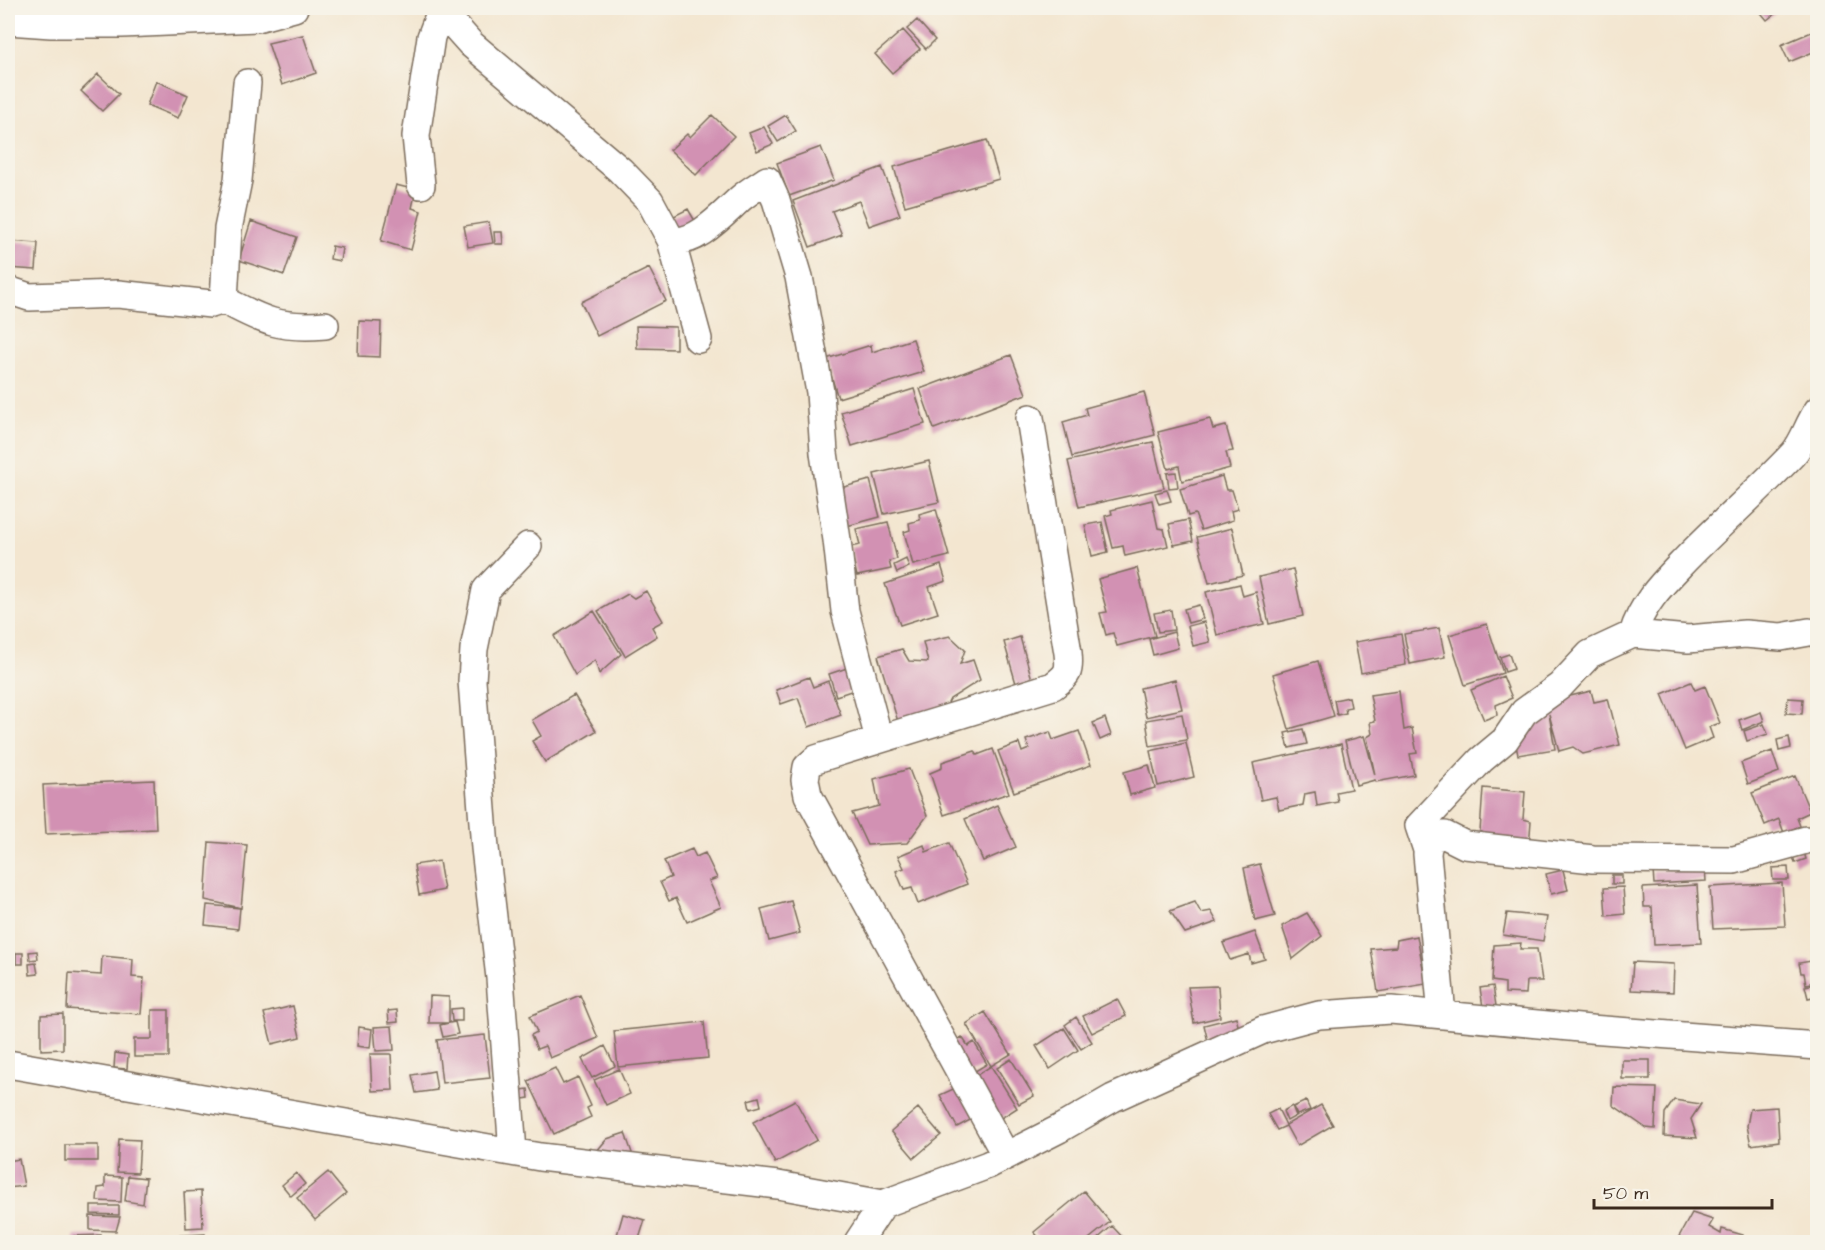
<svg xmlns="http://www.w3.org/2000/svg" width="1825" height="1250" font-family="'Architects Daughter',sans-serif">
<rect width="100%" height="100%" fill="#f7f3e8"/>
<filter id="ink" filterUnits="userSpaceOnUse"><feTurbulence type="fractalNoise" baseFrequency=".0167" numOctaves="2"/><feDisplacementMap in="SourceGraphic" scale="12" xChannelSelector="R" yChannelSelector="G"/><feConvolveMatrix kernelMatrix="1 2 1 2 8 2 1 2 1" color-interpolation-filters="sRGB"/></filter>
<filter id="wash" filterUnits="userSpaceOnUse"><feTurbulence type="fractalNoise" baseFrequency=".008" numOctaves="4" result="noise"/><feDisplacementMap in="SourceGraphic" scale="24" xChannelSelector="R" yChannelSelector="G"/><feGaussianBlur stdDeviation="1.35" result="paint"/><feColorMatrix in="noise" values="0 0 0 0 0 0 0 0 0 0 0 0 0 0 0 0 0 1.4 0 .05"/><feComposite in="paint" operator="in"/></filter>
<g filter="url(#wash)">
<rect width="100%" height="100%" fill="#f3e6d0"/>
<g id="blocks">
<!-- building -->
<path fill="#d291b3" d="M137 8H155V9L137 11Z
M1757 8H1782L1767 20Z
M917 20 935 40 926 49 907 29Z
M903 30 920 49 892 73 875 54Z
M1814 31 1818 40V50L1789 62 1781 45Z
M303 35 316 73 282 85 268 43Z
M98 74 119 94 102 111 81 91Z
M156 81 188 95 178 118 147 105Z
M712 115 734 136 696 175 670 150 687 134 690 137Z
M786 115 796 131 778 142 768 126Z
M764 127 773 144 757 151 749 133Z
M987 140 999 179 905 206 894 167Z
M821 147 834 180 789 196 777 163Z
M882 167 900 215 869 226 859 201 832 211 842 235 810 247 793 201Z
M396 185 416 190 412 208 421 211 411 250 381 241Z
M688 209 695 221 676 231 670 218Z
M251 221 297 237 284 275 239 260Z
M489 222 493 243 468 247 464 226Z
M494 232H502L503 244H495Z
M8 241 38 243 36 270 8 268Z
M332 246 342 248 340 261 330 259Z
M649 268 666 301 597 336 581 302Z
M359 321 381 322 380 357 358 356Z
M636 326 676 327V349L637 348Z
M913 339 924 372 838 398 826 359 871 345 872 352Z
M1011 355 1026 394 934 429 920 389Z
M914 389 925 424 852 446 841 412Z
M1144 392 1155 435 1072 457 1063 422 1087 415 1085 408Z
M1210 419 1213 429 1226 426 1233 451 1226 452 1230 468 1182 481 1179 466 1168 469 1158 432Z
M1153 442 1164 488 1079 507 1068 461Z
M929 461 939 502 884 514 874 474Z
M1176 472 1178 487 1169 488 1167 473Z
M1222 476 1226 490H1232L1238 509 1231 511 1233 520 1201 530 1195 514 1188 516 1180 489Z
M870 480 880 517 843 527 833 490Z
M1167 490 1171 501 1159 504 1155 493Z
M1152 500 1158 528 1164 529 1168 546 1125 556 1123 546 1113 548 1105 516 1112 514 1111 510Z
M936 509 949 556 913 565 904 532 910 530 909 523 920 520 919 514Z
M1188 520 1193 541 1174 545 1169 524Z
M888 522 897 559 889 561 891 569 857 576 850 547 860 545 856 529Z
M1102 522 1108 552 1092 556 1085 525Z
M1232 528 1243 575 1209 583 1197 537Z
M906 559 909 567 897 573 894 565Z
M941 565 946 581 929 587 938 613 900 625 885 584Z
M1137 568 1155 636 1117 646 1113 633 1106 635 1100 613 1107 612 1098 579Z
M1293 569 1303 616 1269 624 1259 577Z
M1240 584 1243 596 1256 592 1264 624 1217 635 1206 592Z
M646 591 663 621 652 627 657 636 625 656 598 611 628 594 634 598Z
M1199 605 1203 619 1188 623 1184 609Z
M1171 610 1174 630 1158 632 1154 613Z
M594 611 621 654 599 674 595 660 575 675 554 636Z
M1204 622 1210 642 1193 646 1188 626Z
M1487 624 1503 673 1465 685 1449 635Z
M1439 628 1445 657 1410 664 1404 634Z
M1174 632 1178 648 1153 655 1149 639Z
M1401 634 1406 665 1361 673 1355 642Z
M950 636 965 650 960 664 973 660 980 680 950 699 943 713 899 725 878 656 902 649 909 661 928 662 923 642Z
M1020 637 1033 683 1017 687 1004 642Z
M1509 654 1514 669 1505 672 1500 657Z
M1318 661 1334 716 1289 729 1273 674Z
M847 668 854 690 836 696 829 674Z
M1503 676 1512 698 1496 705 1497 715 1484 720 1471 690Z
M809 677 813 687 828 681 841 715 809 727 798 698 781 704 776 690Z
M1175 680 1182 709 1146 717 1140 688Z
M1691 682 1695 690 1705 686 1720 723 1709 727 1713 738 1685 750 1662 694Z
M1399 691 1404 730 1412 728 1417 753 1410 754 1414 775 1376 782 1375 780 1356 785 1345 741 1364 736 1375 775 1367 737 1372 734 1370 722 1375 721 1370 695Z
M1591 691 1594 702 1608 699 1620 745 1583 754 1573 747 1559 751 1549 714 1555 749 1518 755 1513 731 1530 728 1527 712 1546 702Z
M574 695 596 731 545 762 532 741 541 736 532 720Z
M1349 697 1351 707 1345 708 1346 713 1337 715 1334 700Z
M1788 698 1803 699 1802 714 1786 713Z
M1761 712 1764 721 1742 730 1739 720Z
M1182 714 1187 740 1150 746 1146 720Z
M1105 718 1111 735 1100 740 1093 723Z
M1764 724 1768 734 1747 741 1744 731Z
M1303 729 1307 744 1289 748 1285 733Z
M1079 731 1091 765 1014 792 998 751 1019 743 1022 752 1029 749 1026 740 1050 732 1053 740Z
M1789 737 1791 748 1779 751 1777 740Z
M1186 743 1194 777 1158 786 1150 751Z
M1341 744 1351 789 1336 792 1338 802 1317 806 1315 792 1305 794 1303 805 1279 810 1276 797 1261 800 1253 763Z
M993 749 1009 793 944 815 930 773 942 768V762L975 751 977 755Z
M1772 751 1779 772 1748 784 1741 763Z
M1149 765 1155 788 1130 795 1124 772Z
M909 769 927 816 907 843 867 845 852 813 879 806 874 779Z
M1795 776 1810 812 1797 818 1800 826 1784 833 1779 819 1765 825 1752 793Z
M154 780 156 829 46 834 43 785Z
M1483 788 1525 792 1523 819 1531 821 1529 847 1485 843 1486 833 1480 832Z
M997 805 1016 847 983 861 965 819Z
M209 842 247 845 241 908 205 900Z
M949 843 967 884 918 904 912 888 904 890 896 871 904 868 898 856 924 845 926 852Z
M692 849 696 857 705 853 717 878 709 881 721 907 687 922 676 898 669 901 660 882 671 877 664 861Z
M1803 849 1806 859 1795 863 1792 853Z
M439 861 444 890 419 895 414 865Z
M1260 864 1275 916 1255 921 1244 868Z
M1788 867 1789 880H1773L1772 868Z
M1705 868 1706 881 1654 884 1653 871Z
M1563 870 1568 890 1551 894 1546 874Z
M1612 875H1622V884H1612Z
M1782 883 1785 926 1713 929 1710 887Z
M1697 885 1701 943 1654 945 1652 907H1644L1643 888Z
M1623 887 1625 914 1606 916 1604 888Z
M791 901 800 933 769 941 761 909Z
M1195 902 1201 913 1211 911 1217 922 1185 933 1170 911Z
M207 905 240 908 238 929 205 925Z
M1307 913 1322 936 1293 959 1282 926Z
M1507 913 1547 917 1543 941 1503 935Z
M1255 932 1265 959 1251 963 1249 954 1230 960 1223 943Z
M1417 936 1426 984 1378 992 1371 949 1396 947 1397 940Z
M1521 943 1520 949H1537L1542 981H1527L1526 994 1505 993V983L1492 981 1494 945Z
M37 951 38 959 30 960 29 952Z
M16 953H23V964H16Z
M102 956 133 959 132 977 144 978 141 1014 67 1009 69 973 101 975Z
M1811 961 1815 982 1806 984 1804 973H1801L1799 963Z
M1633 962 1674 964 1673 992 1631 990Z
M36 963 38 974 30 975 29 964Z
M1815 984 1818 996 1808 998 1805 986Z
M1218 986 1220 1017 1194 1023 1188 987Z
M1493 986 1496 1006 1483 1007 1480 988Z
M580 995 598 1038 550 1058 545 1046 537 1049 531 1035 537 1032 530 1016Z
M430 996 449 997V1023L455 1022 458 1034 443 1037 440 1025 449 1023H429Z
M1117 999 1126 1016 1092 1033 1083 1016Z
M293 1006 300 1037 272 1044 264 1013Z
M462 1008V1021H452L451 1009Z
M152 1010H169V1057H134V1039H152Z
M397 1010 398 1022 389 1023 388 1011Z
M985 1012 1011 1054 991 1066 966 1024Z
M63 1014V1049L41 1050V1015Z
M1076 1017 1092 1042 1081 1049 1065 1025Z
M1236 1017 1241 1038 1210 1050 1204 1025Z
M704 1022 708 1058 618 1067 614 1031Z
M392 1026 394 1050 376 1051 374 1027Z
M359 1027 372 1029 370 1048 357 1046Z
M1064 1028 1078 1050 1050 1069 1036 1046Z
M485 1035 490 1078 442 1083 437 1040Z
M962 1037 968 1046 974 1042 987 1064 967 1076 948 1045Z
M605 1046 615 1066 592 1078 582 1059Z
M115 1053 128 1055 127 1069 114 1068Z
M370 1054H391L393 1090 372 1091Z
M1011 1059 1034 1096 1019 1104 997 1068Z
M1622 1060H1650V1079H1622Z
M991 1066 1017 1108 995 1122 969 1080Z
M555 1068 563 1084 578 1077 591 1106 587 1108 591 1117 554 1134 528 1081Z
M619 1069 630 1094 606 1105 594 1080Z
M434 1071 437 1090 416 1093 412 1075Z
M960 1086 976 1117 957 1127 940 1095Z
M1614 1087 1657 1088 1655 1129 1646 1128 1613 1105Z
M528 1089 529 1098 516 1100 514 1091Z
M759 1097 761 1106 750 1109 748 1100Z
M795 1100 817 1140 775 1163 753 1122Z
M1674 1100 1701 1104 1691 1119 1697 1138 1664 1136 1665 1113Z
M1306 1101 1310 1110 1297 1115 1293 1107Z
M1321 1105 1333 1125 1297 1146 1286 1126 1277 1130 1268 1114 1278 1109 1286 1125Z
M1292 1106 1296 1116 1287 1121 1283 1111Z
M1777 1107 1779 1141 1751 1145 1747 1126 1750 1109Z
M918 1108 941 1135 914 1158 891 1131Z
M625 1133 632 1153 607 1162 596 1152 607 1139Z
M119 1139 140 1140 138 1173 117 1172Z
M65 1145H98V1161H65Z
M19 1159 24 1186 8 1188V1161Z
M328 1172 346 1194 315 1220 297 1198Z
M296 1173 305 1184 291 1196 282 1185Z
M105 1176 122 1177 121 1202 97 1201 98 1188 105 1187Z
M128 1176 146 1178 143 1204 125 1201Z
M201 1191 203 1227 186 1228 184 1192Z
M1084 1191 1110 1222 1085 1242H1043L1034 1232Z
M91 1206H119V1215L91 1214Z
M1692 1213 1713 1220 1709 1227 1721 1234 1722 1229 1743 1235 1741 1242H1676Z
M623 1214 645 1220 638 1242H615Z
M90 1216 120 1217 116 1231 90 1230Z
M1112 1226 1127 1242H1094Z
M205 1234 206 1242H153L152 1237Z
M101 1235V1242H74V1236Z"/>
</g>
</g>
<g filter="url(#ink)">
<use href="#blocks" fill-opacity="0" stroke="#7b6c5c" stroke-width="1.5"/>
<g fill="none" stroke-linecap="round" stroke-linejoin="round">
<defs>
<path id="minor" d="M447 8 454 25 471 44 620 170 650 201 671 240
M8 21 51 24H122L257 18 294 8
M421 185 416 136 431 37 442 8
M8 290 29 297 118 294 211 304 224 300 228 229 238 180 247 83
M224 300C263 321 280 329 325 325
M698 339 671 240C695 246 724 213 741 198 749 191 758 186 767 180L776 200 799 277 820 392 824 453 837 540 845 611 879 739
M1633 634 1688 639 1745 634 1781 637 1809 632
M1427 850 1419 826 1481 760 1505 740 1524 712 1560 686 1590 654 1633 634C1642 603 1664 582 1685 560 1720 524 1758 491 1793 454 1804 442 1808 424 1818 410
M1442 1015 1427 854 1428 846 1432 840 1437 836 1445 835 1465 845 1593 859 1734 860 1806 840
M8 1064 540 1157 778 1185 883 1204 988 1165 1059 1129 1113 1098 1263 1030 1319 1015 1391 1010 1590 1029 1818 1046
M513 1152 500 978 485 848 472 681 474 649 486 590 528 546
M1006 1156 808 795 805 780 807 767 816 759 1053 686C1068 675 1070 672 1068 653L1030 418
M858 1242 883 1204"/>
</defs>
<!-- minor casing -->
<use href="#minor" stroke="#7b6c5c" stroke-width="30"/>
<!-- minor -->
<use href="#minor" stroke="#fff" stroke-width="27"/>
</g>
</g>
<!-- margin -->
<rect width="1825" height="1250" fill="none" stroke="#f7f3e8" stroke-width="30"/>
<!-- scale -->
<path d="M1594 1199v9h178v-9" fill="none" stroke="#3b2a1e" stroke-width="3"/>
<text x="1603" y="1199" font-size="18" fill="#3b2a1e" stroke="#f7f3e8" stroke-width="4.5" paint-order="stroke">50 m</text>
</svg>
